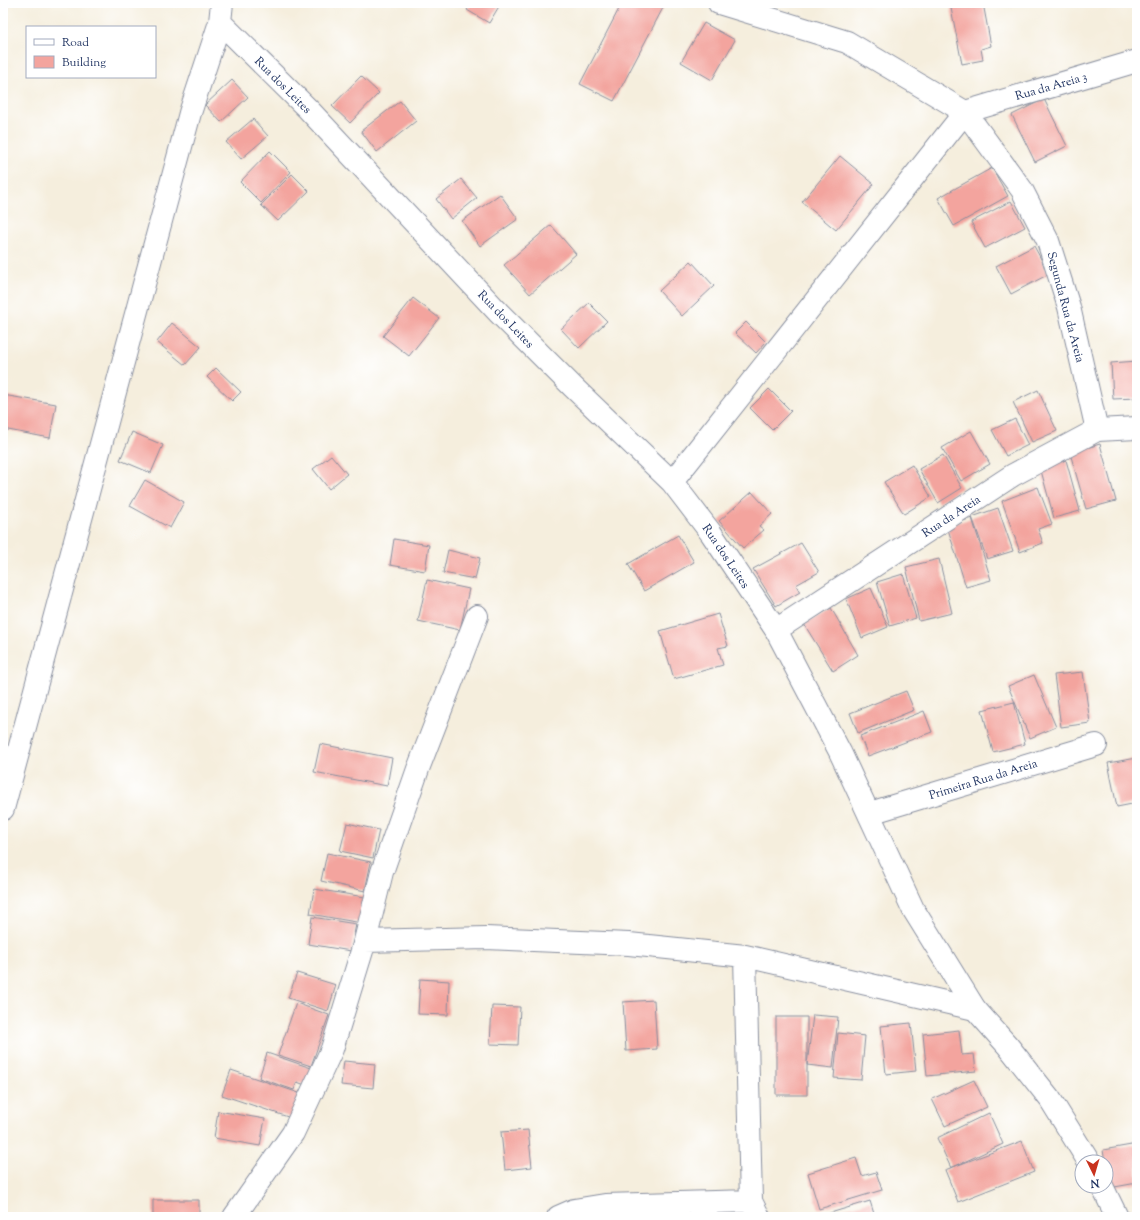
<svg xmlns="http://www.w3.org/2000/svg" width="1140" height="1220" font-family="'Sorts Mill Goudy',serif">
<rect width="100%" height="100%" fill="#fff"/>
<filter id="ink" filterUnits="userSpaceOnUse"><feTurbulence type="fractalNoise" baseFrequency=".025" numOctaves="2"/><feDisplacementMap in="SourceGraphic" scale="8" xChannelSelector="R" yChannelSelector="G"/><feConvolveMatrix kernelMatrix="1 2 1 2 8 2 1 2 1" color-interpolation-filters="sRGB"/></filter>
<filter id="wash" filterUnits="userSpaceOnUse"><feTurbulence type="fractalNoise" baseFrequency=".012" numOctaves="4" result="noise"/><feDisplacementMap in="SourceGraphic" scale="16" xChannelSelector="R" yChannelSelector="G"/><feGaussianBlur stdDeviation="0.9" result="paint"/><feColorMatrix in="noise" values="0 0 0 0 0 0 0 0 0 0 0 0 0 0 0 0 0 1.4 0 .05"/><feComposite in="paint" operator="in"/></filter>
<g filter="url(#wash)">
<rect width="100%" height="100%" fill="#f5eedd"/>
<g id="blocks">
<!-- building -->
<path fill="#f3a49e" d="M471 3H501L489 23 467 10Z
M622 3H659L664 6 614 101 580 84Z
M950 3H983L991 46 981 49 983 60 962 64Z
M704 23 735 40 712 80 681 62Z
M361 76 379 93 350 123 332 106Z
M232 80 248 97 221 122 205 105Z
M1044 99 1067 146 1035 162 1012 115Z
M400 101 416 121 377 152 361 131Z
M253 119 268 136 241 159 226 142Z
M270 151 291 172 261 203 240 182Z
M840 156 874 184 836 230 802 202Z
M992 168 1008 196 954 226 938 198Z
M292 174 309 191 278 221 261 205Z
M461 179 477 198 451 219 436 199Z
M500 194 518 219 480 246 462 221Z
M1011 201 1025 227 985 248 971 222Z
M551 225 576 254 530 294 504 265Z
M1034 246 1049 274 1011 294 996 266Z
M691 261 714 286 682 316 659 291Z
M413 298 439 318 409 356 383 336Z
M589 303 607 321 579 348 561 329Z
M746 322 766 342 756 353 735 333Z
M172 323 201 347 185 365 157 342Z
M1137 361V398L1113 399 1111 363Z
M216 368 241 392 232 401 207 377Z
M769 389 791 411 772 430 750 408Z
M1038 390 1057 431 1032 442 1013 402Z
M3 395 56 404 50 438 3 429Z
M1015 419 1028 445 1006 456 992 430Z
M971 431 990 464 961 481 942 448Z
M132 432 163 445 151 473 120 460Z
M1135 440H1137V450H1136Z
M1100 444 1116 501 1086 509 1070 453Z
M331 455 347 474 329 489 313 469Z
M943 455 962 488 938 503 919 469Z
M1066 460 1080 511 1054 518 1040 467Z
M912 465 931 497 904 514 884 482Z
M145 480 184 502 170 528 130 506Z
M1038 487 1052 524 1038 529 1043 543 1020 552 1002 501Z
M752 492 772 514 759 526 764 530 743 548 719 521Z
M998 508 1013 551 987 559 972 517Z
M972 518 991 580 966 587 947 526Z
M678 535 694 562 644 591 628 564Z
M394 539 429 545 425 571 390 565Z
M801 543 819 572 796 585 800 592 776 606 753 569Z
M448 550 480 558 475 579 443 573Z
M939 559 952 613 919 621 906 567Z
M903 574 916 618 890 626 877 582Z
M427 580 469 589 460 630 418 621Z
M871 588 888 627 862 638 846 599Z
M831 608 858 655 833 671 804 624Z
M718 614 728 646 718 648 723 665 674 679 660 631Z
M1083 672 1090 723 1061 727 1054 675Z
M1034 675 1056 727 1030 738 1008 686Z
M906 691 914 710 858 733 850 713Z
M1014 702 1025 744 993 752 982 710Z
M924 711 932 732 868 756 860 736Z
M320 744 392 758 387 786 314 772Z
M1137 758V803L1117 807 1108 763Z
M347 823 379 830 373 858 340 851Z
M327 853 371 862 365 891 321 881Z
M314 889 365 897 362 923 310 914Z
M312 917 356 924 351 951 308 944Z
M297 973 336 985 328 1011 288 998Z
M420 979 449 981 448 1015 418 1014Z
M654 1000 657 1049 626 1051 623 1002Z
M296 1003 329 1015 311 1066 278 1055Z
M492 1006 520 1007 518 1045 490 1044Z
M813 1015 838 1017 833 1068 807 1065Z
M776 1017H807V1095H776Z
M911 1023 916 1071 886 1074 881 1026Z
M959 1030 962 1055 974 1054 976 1071 927 1076 923 1034Z
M838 1033 865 1036 861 1080 834 1078Z
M267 1053 314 1069 308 1086 297 1082 294 1090 259 1078Z
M344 1061 375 1064 373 1088 341 1085Z
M231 1070 302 1094 294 1119 222 1095Z
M974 1080 987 1107 945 1126 932 1099Z
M218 1111 265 1119 260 1146 214 1138Z
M989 1113 1003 1144 951 1168 937 1138Z
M528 1130 532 1167 505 1170 501 1132Z
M1022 1141 1034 1172 958 1202 945 1170Z
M1137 1144V1183L1109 1188 1103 1150Z
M856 1158 862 1176 876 1172 882 1190 819 1209 808 1173Z
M153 1200H199V1217H153Z
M870 1201 875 1217H817Z"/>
</g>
</g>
<g filter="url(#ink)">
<use href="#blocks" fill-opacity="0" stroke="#888e9e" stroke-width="1"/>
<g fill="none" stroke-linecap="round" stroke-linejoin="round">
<defs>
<path id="street" d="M719 3 847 42 965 112 1022 190 1048 241 1069 307 1097 430
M220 22 309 110 499 313 573 387 672 482 711 533 776 630
M965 112 1137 61
M672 482 965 112
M3 809 190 113 220 22 222 3
M870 813 1096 745
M365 941 486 938 629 944 745 956 975 1009
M745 956 751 1201 759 1217
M234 1217 293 1133 332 1049 365 941 382 872 418 769 477 616
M558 1217 574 1210 605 1205 751 1201"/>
<path id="secondary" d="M1089 1162 1050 1099 1008 1046 975 1009 913 909 840 752 776 630 1013 475 1097 430 1137 428
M1102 1186 1117 1217"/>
</defs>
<!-- street casing -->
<use href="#street" stroke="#888e9e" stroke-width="24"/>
<!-- secondary casing -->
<use href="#secondary" stroke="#888e9e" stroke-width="24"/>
<!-- street -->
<use href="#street" stroke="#fff" stroke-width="22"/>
<!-- secondary -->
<use href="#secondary" stroke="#fff" stroke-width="22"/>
</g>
</g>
<g text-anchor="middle" stroke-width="3" stroke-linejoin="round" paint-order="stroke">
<!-- street labels -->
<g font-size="12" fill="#1b2f5e" stroke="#fff">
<text transform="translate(283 85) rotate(45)" y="4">Rua dos Leites</text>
<text transform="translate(1051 86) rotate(-16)" y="4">Rua da Areia 3</text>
<text transform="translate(1066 307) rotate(75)" y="4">Segunda Rua da Areia</text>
<text transform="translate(506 319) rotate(46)" y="4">Rua dos Leites</text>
<text transform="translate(951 516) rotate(-33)" y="4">Rua da Areia</text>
<text transform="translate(726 556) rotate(56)" y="4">Rua dos Leites</text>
<text transform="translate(983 779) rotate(-17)" y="4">Primeira Rua da Areia</text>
</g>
</g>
<!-- margin -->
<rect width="1140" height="1220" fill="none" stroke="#fff" stroke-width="16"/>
<!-- legend -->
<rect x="26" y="26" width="130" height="52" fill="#ffffff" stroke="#a4acbf"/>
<rect x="34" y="39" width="20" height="6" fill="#ffffff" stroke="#a4acbf"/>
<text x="62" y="46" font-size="12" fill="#1b2f5e">Road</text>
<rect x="34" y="56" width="20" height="12" fill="#f3a49e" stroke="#a4acbf"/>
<text x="62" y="66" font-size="12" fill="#1b2f5e">Building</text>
<!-- north arrow -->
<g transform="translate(1094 1174) rotate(175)"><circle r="19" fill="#ffffff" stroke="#a4acbf"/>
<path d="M0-3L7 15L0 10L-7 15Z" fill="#c8321e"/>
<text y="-6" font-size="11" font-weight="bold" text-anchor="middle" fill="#1b2f5e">N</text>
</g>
</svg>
